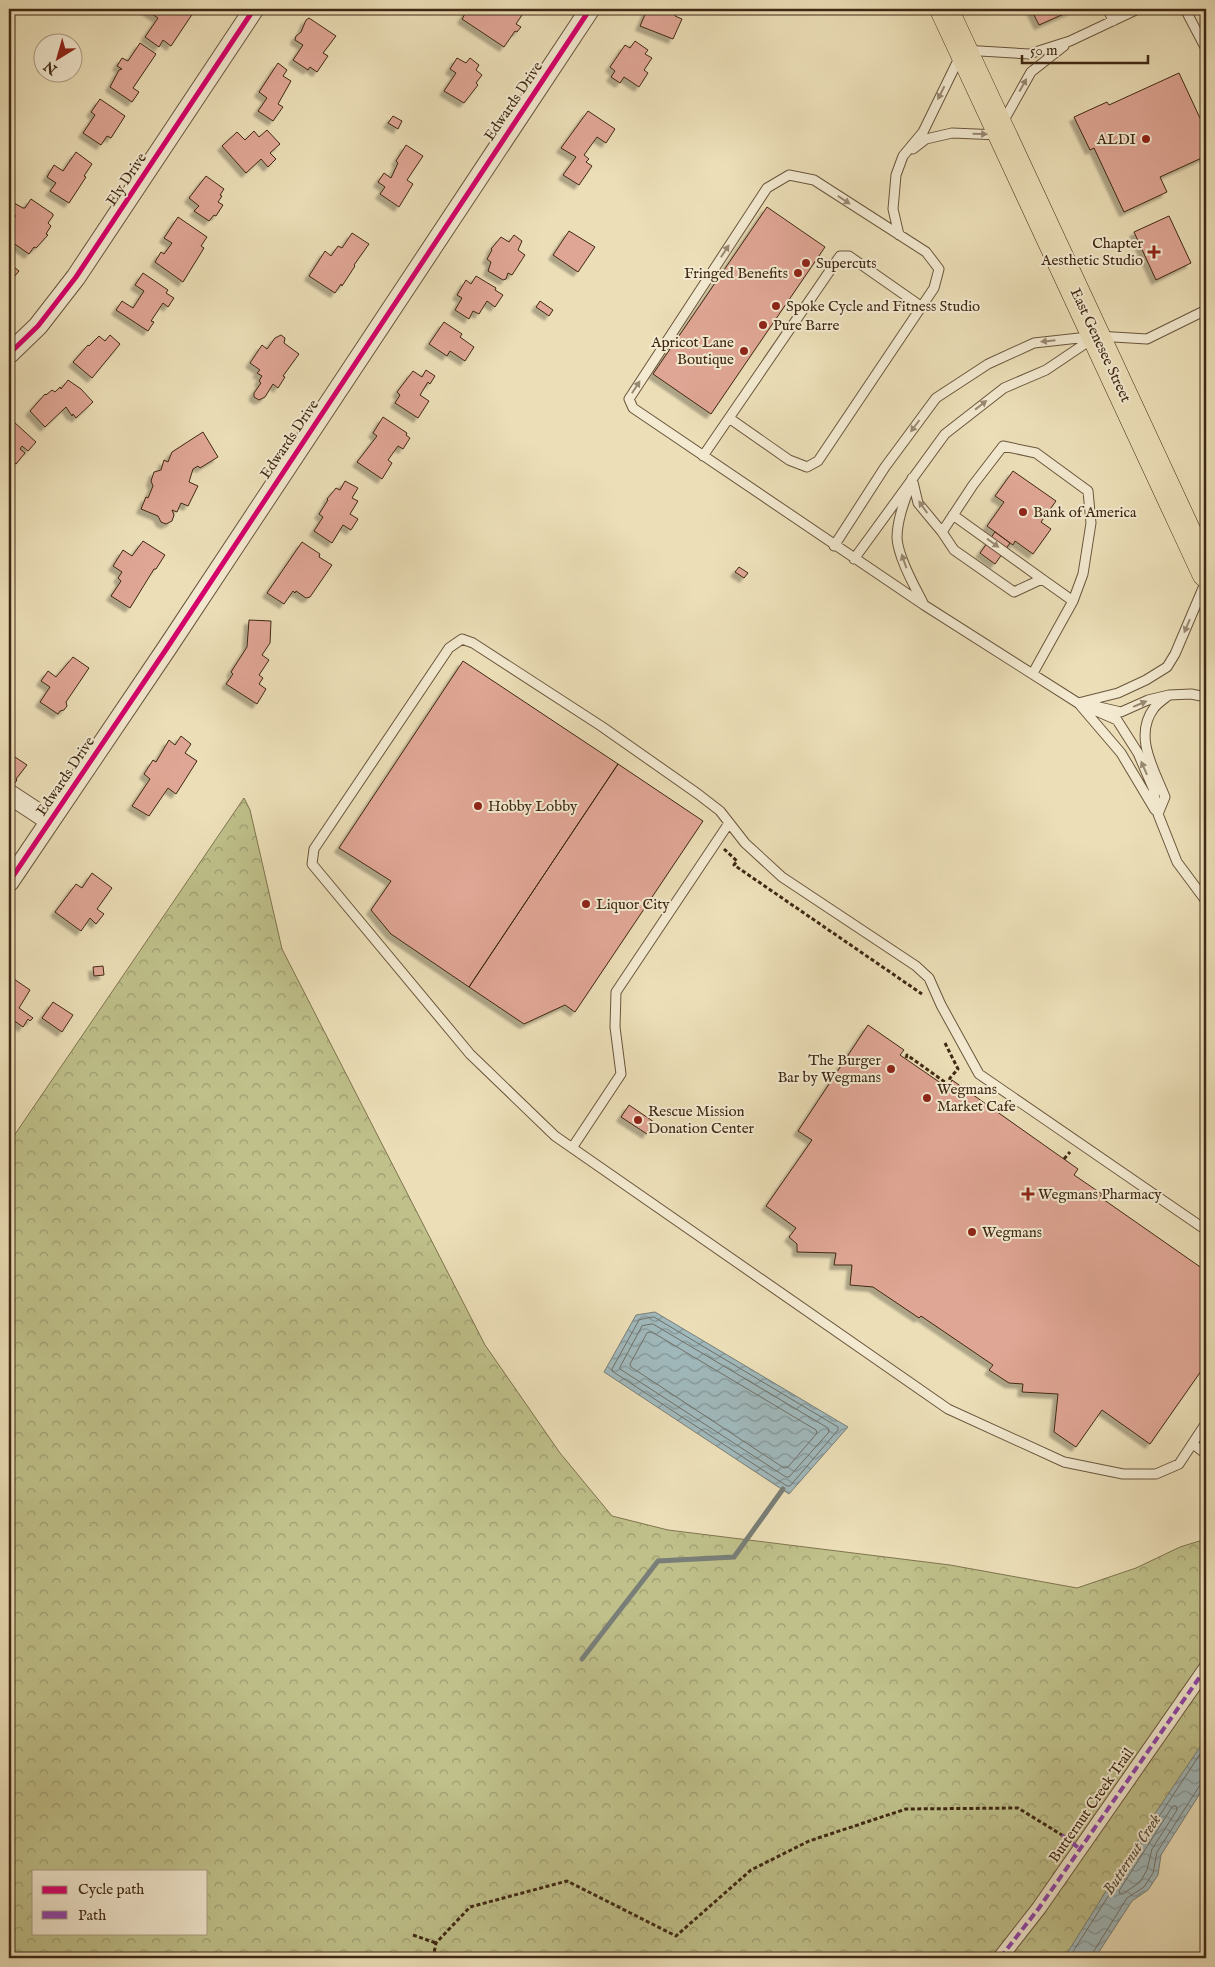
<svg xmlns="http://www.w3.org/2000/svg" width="1215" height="1967" font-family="'IM FELL English',serif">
<defs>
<pattern id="park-crowns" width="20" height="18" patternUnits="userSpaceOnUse" patternTransform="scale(1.25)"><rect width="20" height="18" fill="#bfc08a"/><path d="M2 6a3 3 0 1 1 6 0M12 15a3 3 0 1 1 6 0" fill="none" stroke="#9d9c70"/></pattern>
<pattern id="water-waves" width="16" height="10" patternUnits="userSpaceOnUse" patternTransform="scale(1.25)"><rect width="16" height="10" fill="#a0b9bc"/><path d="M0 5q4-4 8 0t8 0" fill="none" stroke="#849698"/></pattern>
<filter id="shadow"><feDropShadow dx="-4.5" dy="4.5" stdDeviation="1" flood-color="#0004"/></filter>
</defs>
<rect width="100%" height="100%" fill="#ecdfb8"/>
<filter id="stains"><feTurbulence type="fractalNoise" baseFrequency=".004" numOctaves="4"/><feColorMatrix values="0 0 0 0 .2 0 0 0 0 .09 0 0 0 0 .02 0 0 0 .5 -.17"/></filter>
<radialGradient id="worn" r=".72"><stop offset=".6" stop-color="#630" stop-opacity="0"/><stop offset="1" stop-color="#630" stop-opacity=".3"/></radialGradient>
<!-- park -->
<path fill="url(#park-crowns)" stroke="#7f744e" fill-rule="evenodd" d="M244 798 250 810 282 949 485 1345 560 1453 612 1516 668 1530 950 1565 1077 1588 1136 1568 1180 1547 1206 1539V1764L1079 1958H9V1143ZM34 1871H206V1933H34Z"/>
<!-- water -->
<path fill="url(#water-waves)" stroke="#797f78" d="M655 1312 848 1427 789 1494 604 1372 636 1315Z
M1206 1738V1784L1161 1855 1158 1875 1148 1890 1132 1901 1095 1958H1064L1152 1818Z"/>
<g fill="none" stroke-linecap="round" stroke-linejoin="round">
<!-- shore -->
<path stroke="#707068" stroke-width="1" d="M654 1317 838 1427V1430L790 1486H787L612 1371V1369L639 1320Z
M653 1324 828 1428 829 1432 789 1477H786L620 1369V1367L642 1326Z
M652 1332 816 1430 817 1433 788 1467 784 1468 631 1367 630 1364 647 1333Z
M1176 1806 1177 1810 1152 1849 1147 1870 1140 1882 1123 1894H1120L1119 1891 1172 1807Z
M1069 1958 1156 1821 1206 1745
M1091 1958 1092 1954 1127 1898 1144 1887 1153 1873 1157 1852 1200 1785 1206 1782"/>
<!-- stream -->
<path stroke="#797f78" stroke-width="5" d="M582 1659 658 1561 734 1557 783 1489"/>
</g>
<!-- building -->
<path fill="#e0a695" stroke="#3f2813" filter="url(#shadow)" d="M145 9H193L195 10 171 46 163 40 159 47 145 37 158 18Z
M468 9H526L516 24 521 27 517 32 515 31 504 47 462 19Z
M653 9H678L675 16 682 19 673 39 640 26 647 10 652 12Z
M1031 9H1075L1039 25Z
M309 18 336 36 323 53 328 56 317 72 310 67 308 70 293 60 303 45 295 40 296 36 301 32 306 20Z
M635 41 648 50 645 54 652 58 644 70 648 73 639 87 624 77 620 83 611 77 615 71 610 67 625 45 630 48Z
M140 43 156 54 133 88 139 92 132 102 110 87 119 70 122 69 117 66 122 58 128 61Z
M457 58 466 63 470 58 479 65 476 70 482 75 476 83 478 85 464 103 444 91 456 73 450 69Z
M278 63 287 70 283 76 291 81 278 104 283 107 273 121 258 111 267 98 259 92Z
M1179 73 1206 131V156L1160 177 1167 192 1124 212 1094 148 1090 150 1074 117 1107 102 1109 105Z
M100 99 125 116 111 138 107 136 101 145 83 133 95 115 91 112Z
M588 111 615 129 606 143 597 137 584 155 589 159 586 162 592 166 579 185 563 175 576 157 561 148Z
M393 116 402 121 398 129 388 123Z
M267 130 280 144 270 153 276 159 268 167 261 159 246 173 222 146 237 132 245 140 254 131 259 137Z
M406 145 423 156 407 180 413 184 399 207 380 194 385 187 378 182 384 173 391 178 398 163 396 161Z
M76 152 92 164 84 176 86 177 69 203 50 191 56 183 47 177 54 165 63 171Z
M206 176 224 189 220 195 222 196 218 202 223 205 216 216 214 215 209 221 194 211 199 206 189 198Z
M31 199 53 214V216L48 223 51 226 46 234 48 235 36 248 34 247 29 254 9 240V236L13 231V226L10 224 15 217V215L9 210 14 203 23 208H25Z
M767 207 825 247 711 414 653 374Z
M1169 216 1191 263 1156 280 1134 232Z
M178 217 207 237 201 246 204 248 183 282 155 262 161 252 164 254 172 243 164 238Z
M569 231 595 247 578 272 553 255Z
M352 233 369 244 354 265 355 266 342 286 341 284 335 293 309 276 325 251 331 256 338 246 342 248Z
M514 235 522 241 518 250 525 255 512 275 508 273 506 279 503 280 488 271 491 262 487 259 492 250 491 249 501 237 509 242Z
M9 263 19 271 9 283Z
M143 273 168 290 166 293 174 298 168 307 163 303 151 321 154 322 148 331 116 310 122 301 133 308 144 291 135 285Z
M476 276 496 288 495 290 503 295 495 307 487 301 479 314 473 311 469 319 455 310 462 298 457 295 466 280 471 284Z
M540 301 553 310 549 316 536 307Z
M444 322 462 334 460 337 474 347 465 361 450 351 447 356 429 344Z
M110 335 120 344 92 378 73 362 88 345 89 346 99 336 105 341Z
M281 335 285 338 284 343 299 354 283 376 285 377 278 388 273 384 265 397 259 400 254 397V393L261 383 259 381 262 376 257 373 260 370 250 363 262 345 267 349 275 338Z
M426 370 435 376 430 384 428 382 420 395 429 401 418 418 395 403 400 395 397 392 413 371 422 377Z
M68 380 81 389 93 402 76 418 73 414 72 416 66 407 45 427 30 411 45 394 46 395 52 390 55 392 60 387 61 389Z
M383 417 407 433 406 435 410 438 403 449 398 446 388 460 392 463 382 479 357 462 377 436 373 433Z
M14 422 36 442 28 451 22 446 20 449 25 453 16 464 10 459 9 461V428Z
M203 432 218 457 200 468 198 466 193 469 189 482 198 486 188 506 181 503 177 512 172 510 174 515 172 521 166 524 161 522 158 516 141 509 146 497 148 498 153 486 151 481 154 472 161 470 164 460 168 462 172 452Z
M1013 471 1056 501 1041 522 1051 529 1033 554 1015 541 1013 545 987 526 1004 502 995 496Z
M345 481 358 488 352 498 358 501 350 514 358 519 351 530 343 525 332 543 314 531 323 517 319 514 328 500 327 499 336 488 340 490Z
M995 532 1010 543 995 564 980 553Z
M143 541 165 555 156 569H154L130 608 111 596 121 581 118 578 122 572 113 566 123 550 132 556Z
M302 542 320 554 319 557 332 565 310 597 306 598 296 591 295 593 293 591 284 604 267 593Z
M739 567 748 573 744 578 735 572Z
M249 620 271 621 270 643 262 655 269 660 259 675 263 678 259 684 266 689 257 704 226 684 233 674 231 672 247 647Z
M73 657 89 668 66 702 67 706 64 710 60 711 58 714 40 702 50 687 41 681 48 671 56 677Z
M463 661 618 764 469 987 391 934 371 910 391 881 339 848Z
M181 736 191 744 185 753 197 761 176 794 168 788 149 816 132 806 150 779 144 774 153 760 156 762 169 740 175 745Z
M9 753 27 765 16 779 17 780 10 790Z
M618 764 703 821 575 1012 565 1005 524 1024 469 987Z
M92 873 112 888 97 909 104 914 96 924 90 918 81 931 55 912 76 884 82 888Z
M103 966 104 975 94 976 93 967Z
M14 979 30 990 19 1008 33 1018 30 1021 28 1019 23 1027 9 1017 13 1009 9 1006V985Z
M53 1002 73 1015 62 1032 42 1018Z
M868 1025 904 1050 900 1055 948 1088 952 1080 1078 1169 1074 1175 1102 1194 1100 1197 1206 1271V1364L1150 1444 1102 1410 1076 1447 1054 1432 1058 1394 1022 1392 1023 1384 1009 1383 989 1370 993 1365 921 1316 919 1318 873 1287 850 1285 852 1265H834L836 1253 797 1252V1244L789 1237 796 1228 766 1206 812 1140 798 1131Z
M629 1105 654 1122 647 1134 621 1117Z"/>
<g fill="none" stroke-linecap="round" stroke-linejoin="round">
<defs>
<path id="service" d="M1108 9 1113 21
M1185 9 1206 49
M1003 122 1031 72 1064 46
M913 149 926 139 952 133 999 135
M899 235 893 209 896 175 903 156 923 132 963 50 1029 54 1070 41 1138 9
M729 418 840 256H849L922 307
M703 456 729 418 789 460 807 467 818 461 934 288 939 269 926 252 814 180 789 175 767 188 629 399 633 408 924 605 1078 703 1117 720 1138 753 1153 788 1158 814 1177 862 1206 901
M912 478 918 503 942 532
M910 486C904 502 897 521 897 538 898 557 915 587 923 603
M953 515 1042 579
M834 546 885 467 936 398 988 364 1034 343 1097 336 1147 339 1206 310
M854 559 945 434 1004 388 1046 370 1095 337
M1033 673 1073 601 1083 574 1091 523 1088 491 1036 453 1003 446 973 485 942 532 954 550 1014 592 1042 579 1073 601
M1078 703 1118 693 1146 680 1167 667 1175 654 1206 581
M1080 705 1121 753 1155 810
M1095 706 1121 712 1148 700 1169 695 1191 694 1206 697
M1158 814 1165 797C1154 769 1133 736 1154 708 1158 703 1164 699 1169 695
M572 1148 621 1074 615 1027 616 992 729 823
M1206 1230 979 1074 941 1005 929 978 916 966 782 877 745 843 720 811 698 794 601 726 473 643 462 639 449 648 314 849 312 864 470 1054 555 1136 948 1409 1064 1462 1123 1474H1156L1179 1464 1206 1423
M1193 1444 1206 1454"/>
<path id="pedestrian" d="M1000 1958 1039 1908 1206 1668"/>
<path id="minor" d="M9 354 38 326 76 277 254 9
M9 794 50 821
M9 882 167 648 590 9"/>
<path id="trunk" d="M944 9 1206 573"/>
</defs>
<!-- service casing -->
<use href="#service" stroke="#6a563c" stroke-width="11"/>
<!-- pedestrian casing -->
<use href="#pedestrian" stroke="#6a563c" stroke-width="16"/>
<!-- minor casing -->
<use href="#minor" stroke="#6a563c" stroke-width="21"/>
<!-- trunk casing -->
<use href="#trunk" stroke="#3f2813" stroke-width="29"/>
<!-- path -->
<path stroke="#3f2813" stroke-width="3" stroke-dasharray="4 2.5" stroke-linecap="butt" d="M724 849 737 861 734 865 922 994
M945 1043 958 1069 950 1078 949 1085
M906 1058 907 1055 949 1085
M1064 1159 1070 1152
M413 1935 436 1943
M433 1958 436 1943 470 1907 567 1881 676 1936 751 1870 809 1841 906 1809 1018 1808 1062 1835"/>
<!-- service -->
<use href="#service" stroke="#f3ead1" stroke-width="9"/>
<!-- pedestrian -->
<use href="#pedestrian" stroke="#f3ead1" stroke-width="14"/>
<!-- minor -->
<use href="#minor" stroke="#f3ead1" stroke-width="19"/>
<!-- trunk -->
<use href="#trunk" stroke="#ecdfb8" stroke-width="28"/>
<!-- quiet -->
<path stroke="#8e44ad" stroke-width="4" stroke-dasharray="8 4" stroke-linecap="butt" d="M1062 1835 1080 1849
M1000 1958 1039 1908 1206 1668"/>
<defs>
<path id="cycleway" d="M9 354 38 326 76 277 254 9
M9 882 167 648 590 9"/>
</defs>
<!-- cycleway casing -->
<use href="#cycleway" stroke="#f3ead1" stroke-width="8"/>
<!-- cycleway -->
<use href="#cycleway" stroke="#d6006c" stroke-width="5"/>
</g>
<!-- one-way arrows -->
<defs><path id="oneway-solid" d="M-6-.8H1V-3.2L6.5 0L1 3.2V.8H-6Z" transform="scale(1.25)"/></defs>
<g fill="#998972">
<use href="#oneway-solid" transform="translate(1023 85) rotate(-61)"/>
<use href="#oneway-solid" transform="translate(941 93) rotate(117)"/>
<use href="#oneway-solid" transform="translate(980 134) rotate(2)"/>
<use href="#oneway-solid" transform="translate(844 200) rotate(33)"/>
<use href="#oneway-solid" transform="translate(725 251) rotate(-57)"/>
<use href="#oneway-solid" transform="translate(1048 341) rotate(174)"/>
<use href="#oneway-solid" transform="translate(636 387) rotate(-57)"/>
<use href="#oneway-solid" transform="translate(981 405) rotate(-38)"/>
<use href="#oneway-solid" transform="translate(915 426) rotate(127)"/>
<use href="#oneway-solid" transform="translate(923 507) rotate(-125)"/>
<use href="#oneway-solid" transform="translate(993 543) rotate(36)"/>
<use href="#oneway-solid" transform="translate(904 561) rotate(-109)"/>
<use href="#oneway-solid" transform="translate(1187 626) rotate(113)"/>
<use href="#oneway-solid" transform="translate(1140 704) rotate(-23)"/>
<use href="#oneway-solid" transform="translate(1144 768) rotate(-114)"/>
</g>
<!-- markers -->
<g fill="#8f2418" stroke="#f3ead1" stroke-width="2">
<circle cx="1146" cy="139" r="5"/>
<path d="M1151.5 244.5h5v5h5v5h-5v5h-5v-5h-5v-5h5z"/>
<circle cx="806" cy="263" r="5"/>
<circle cx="798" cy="273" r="5"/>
<circle cx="776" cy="306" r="5"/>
<circle cx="763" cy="325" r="5"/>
<circle cx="744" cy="351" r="5"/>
<circle cx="1023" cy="512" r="5"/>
<circle cx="478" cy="806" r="5"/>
<circle cx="586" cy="904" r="5"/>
<circle cx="891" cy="1069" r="5"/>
<circle cx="927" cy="1098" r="5"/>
<circle cx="638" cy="1120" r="5"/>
<path d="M1025.5 1186.5h5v5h5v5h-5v5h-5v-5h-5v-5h5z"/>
<circle cx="972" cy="1232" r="5"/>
</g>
<g text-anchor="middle" stroke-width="4" stroke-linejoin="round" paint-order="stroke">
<!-- street labels -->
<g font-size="15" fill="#3f2813" stroke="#f3ead1">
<text transform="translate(513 101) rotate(-56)" y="5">Edwards Drive</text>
<text transform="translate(126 179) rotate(-56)" y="5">Ely Drive</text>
<text transform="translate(1101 345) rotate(65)" y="5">East Genesee Street</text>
<text transform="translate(289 439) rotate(-56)" y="5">Edwards Drive</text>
<text transform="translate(65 776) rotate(-56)" y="5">Edwards Drive</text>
<text transform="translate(1091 1805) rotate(-55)" y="5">Butternut Creek Trail</text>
</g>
<!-- poi labels -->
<g font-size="15" fill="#3f2813" stroke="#f3ead1" text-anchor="start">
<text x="1136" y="144" text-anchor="end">ALDI</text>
<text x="1143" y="248" text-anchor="end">Chapter<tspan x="1143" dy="17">Aesthetic Studio</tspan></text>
<text x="816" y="268">Supercuts</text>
<text x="788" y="278" text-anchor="end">Fringed Benefits</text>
<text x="786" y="311">Spoke Cycle and Fitness Studio</text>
<text x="773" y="330">Pure Barre</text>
<text x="734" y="347" text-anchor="end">Apricot Lane<tspan x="734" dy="17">Boutique</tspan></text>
<text x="1033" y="517">Bank of America</text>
<text x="488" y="811">Hobby Lobby</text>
<text x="596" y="909">Liquor City</text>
<text x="881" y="1065" text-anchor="end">The Burger<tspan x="881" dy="17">Bar by Wegmans</tspan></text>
<text x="937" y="1094">Wegmans<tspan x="937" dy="17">Market Cafe</tspan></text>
<text x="648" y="1116">Rescue Mission<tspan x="648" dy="17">Donation Center</tspan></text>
<text x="1038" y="1199">Wegmans Pharmacy</text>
<text x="982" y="1237">Wegmans</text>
</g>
<!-- water labels -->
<g font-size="16" font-style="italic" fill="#574c3d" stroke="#f3ead1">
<text transform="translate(1131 1854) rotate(-57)" y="6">Butternut Creek</text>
</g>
</g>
<!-- margin -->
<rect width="1215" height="1967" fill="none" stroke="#ecdfb8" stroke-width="30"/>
<rect x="10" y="10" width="1195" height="1947" fill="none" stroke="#3f2813" stroke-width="2.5"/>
<rect x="15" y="15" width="1185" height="1937" fill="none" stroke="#3f2813"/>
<!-- legend -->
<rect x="32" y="1870" width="175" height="65" fill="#f3ead1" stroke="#ab9c85"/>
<rect x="42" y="1886" width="25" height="8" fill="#d6006c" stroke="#ab9c85"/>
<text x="78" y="1894" font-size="15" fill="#3f2813">Cycle path</text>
<rect x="42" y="1911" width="25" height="8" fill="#8e44ad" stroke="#ab9c85"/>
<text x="78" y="1920" font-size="15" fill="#3f2813">Path</text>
<!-- north arrow -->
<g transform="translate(58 58) rotate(217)"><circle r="24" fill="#f3ead1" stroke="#ab9c85"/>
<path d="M0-4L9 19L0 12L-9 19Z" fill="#8f2418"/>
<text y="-8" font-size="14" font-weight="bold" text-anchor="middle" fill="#3f2813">N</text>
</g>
<!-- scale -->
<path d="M1022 55v8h126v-8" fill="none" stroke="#3f2813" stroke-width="2.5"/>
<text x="1030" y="55" font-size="15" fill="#3f2813" stroke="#f3ead1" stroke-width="4" paint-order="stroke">50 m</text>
<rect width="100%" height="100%" filter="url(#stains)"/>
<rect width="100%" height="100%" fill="url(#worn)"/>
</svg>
